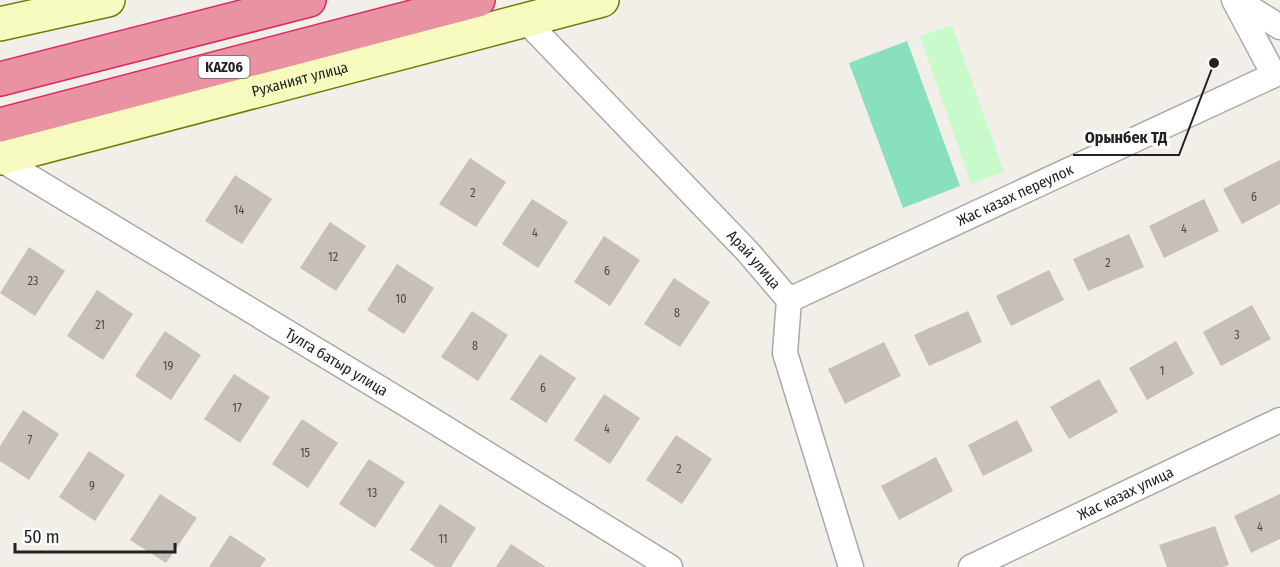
<svg xmlns="http://www.w3.org/2000/svg" width="1280" height="567" font-family="'Fira Sans Condensed',sans-serif">
<rect width="100%" height="100%" fill="#f2efe9"/>
<!-- park -->
<path fill="#c8facc" d="M952 25 1004 172 971 184 920 36Z"/>
<!-- pitch -->
<path fill="#88e0be" d="M907 41 960 186 903 208 849 63Z"/>
<!-- building -->
<path fill="#c7bfb8" d="M470 158 506 182 476 227 439 204Z
M1280 160V204L1242 224 1223 189Z
M235 175 272 199 242 244 205 221Z
M532 199 568 222 538 268 502 244Z
M1204 199 1219 231 1164 258 1149 226Z
M330 222 366 246 336 291 300 268Z
M1129 234 1144 267 1088 291 1073 259Z
M604 236 640 260 610 306 574 282Z
M29 247 65 271 35 316 0 293Z
M397 264 434 288 404 334 367 310Z
M1049 270 1064 300 1011 326 996 296Z
M674 278 710 302 680 347 644 324Z
M97 290 133 314 103 360 67 336Z
M1252 305 1271 339 1221 366 1203 332Z
M472 311 508 335 478 381 441 357Z
M968 311 982 342 929 366 914 335Z
M165 331 201 355 171 400 135 376Z
M1176 341 1194 374 1147 400 1129 368Z
M884 342 901 376 845 404 828 369Z
M540 354 576 378 546 423 510 399Z
M234 374 270 397 240 443 204 419Z
M1099 379 1118 412 1069 439 1050 407Z
M604 394 640 418 610 464 574 440Z
M23 410 59 434 29 480 0 461V446Z
M302 419 338 443 308 488 272 464Z
M1017 420 1033 451 983 476 968 445Z
M676 435 712 459 682 504 646 480Z
M89 451 125 475 95 521 59 497Z
M936 457 953 491 899 520 881 486Z
M369 459 405 482 375 528 339 504Z
M160 494 197 518 166 563 130 540Z
M1280 494V539L1251 553 1234 516Z
M440 504 476 528 451 567H436L410 550Z
M1215 526 1229 565 1222 567H1167L1159 545Z
M230 535 266 559 260 567H209Z
M511 544 546 567H496Z"/>
<g fill="none" stroke-linecap="round" stroke-linejoin="round">
<defs>
<g id="street">
<path d="M1237 0 1280 27"/>
<path id="s1" d="M526 21 747 251 789 300 785 353 851 567"/>
<path id="s2" d="M0 159 419 412 670 567"/>
<path id="s3" d="M789 300 1274 75 1234 0"/>
<path id="s4" d="M971 567 1280 420"/>
</g>
<g id="secondary">
<path d="M0 24 108 0"/>
<path id="s5" d="M0 158 602 0"/>
</g>
<path id="highway" d="M0 79 309 0
M0 125 478 0"/>
</defs>
<!-- street casing -->
<use href="#street" stroke="#a9a9a9" stroke-width="27"/>
<!-- secondary casing -->
<use href="#secondary" stroke="#707d05" stroke-width="36"/>
<!-- highway casing -->
<use href="#highway" stroke="#dc2a67" stroke-width="36"/>
<!-- street -->
<use href="#street" stroke="#fff" stroke-width="24"/>
<!-- secondary -->
<use href="#secondary" stroke="#f7fabf" stroke-width="33"/>
<!-- highway -->
<use href="#highway" stroke="#e892a2" stroke-width="33"/>
</g>
<g text-anchor="middle" stroke-width="6" stroke-linejoin="round" paint-order="stroke">
<!-- number labels -->
<g font-size="12" fill="#4b4948">
<text x="473" y="197">2</text>
<text x="1254" y="201">6</text>
<text x="239" y="214">14</text>
<text x="1184" y="233">4</text>
<text x="535" y="237">4</text>
<text x="333" y="261">12</text>
<text x="1108" y="267">2</text>
<text x="607" y="275">6</text>
<text x="33" y="285">23</text>
<text x="401" y="303">10</text>
<text x="677" y="317">8</text>
<text x="100" y="329">21</text>
<text x="1237" y="339">3</text>
<text x="475" y="350">8</text>
<text x="168" y="370">19</text>
<text x="1162" y="375">1</text>
<text x="543" y="392">6</text>
<text x="237" y="412">17</text>
<text x="607" y="433">4</text>
<text x="30" y="444">7</text>
<text x="305" y="457">15</text>
<text x="679" y="473">2</text>
<text x="92" y="490">9</text>
<text x="372" y="497">13</text>
<text x="1260" y="531">4</text>
<text x="443" y="543">11</text>
</g>
<!-- shield labels -->
<rect fill="#fff" stroke="#646464" stroke-width="1.5" x="198.5" y="56" width="51" height="22" rx="4.5"/>
<g font-size="14" font-weight="bold" fill="#222">
<text x="224" y="72">KАZ06</text>
</g>
<!-- street labels -->
<g font-size="15" fill="#222" stroke="#fff">
<text dy="5" stroke="none"><textPath href="#s5" startOffset="310">Руханият улица</textPath></text>
<text dy="5" stroke="none"><textPath href="#s3" startOffset="249">Жас казах переулок</textPath></text>
<text dy="5" stroke="none"><textPath href="#s1" startOffset="330">Арай улица</textPath></text>
<text dy="5" stroke="none"><textPath href="#s2" startOffset="393">Тулга батыр улица</textPath></text>
<text dy="5" stroke="none"><textPath href="#s4" startOffset="171">Жас казах улица</textPath></text>
</g>
</g>
<!-- callouts -->
<path fill="none" stroke="#222" stroke-width="2" d="M1214 63L1179 155H1073"/>
<circle fill="#222" stroke="#fff" stroke-width="2" cx="1214" cy="63" r="6"/>
<g font-size="16" text-anchor="middle" font-weight="bold" fill="#222" stroke="#fff" stroke-width="6" stroke-linejoin="round" paint-order="stroke">
<text x="1126" y="143">Орынбек ТД</text>
</g>
<!-- scale -->
<path d="M15 543v9h160v-9" fill="none" stroke="#222222" stroke-width="3"/>
<text x="24" y="543" font-size="18" fill="#222222" stroke="#ffffff" stroke-width="4.5" paint-order="stroke">50 m</text>
</svg>
